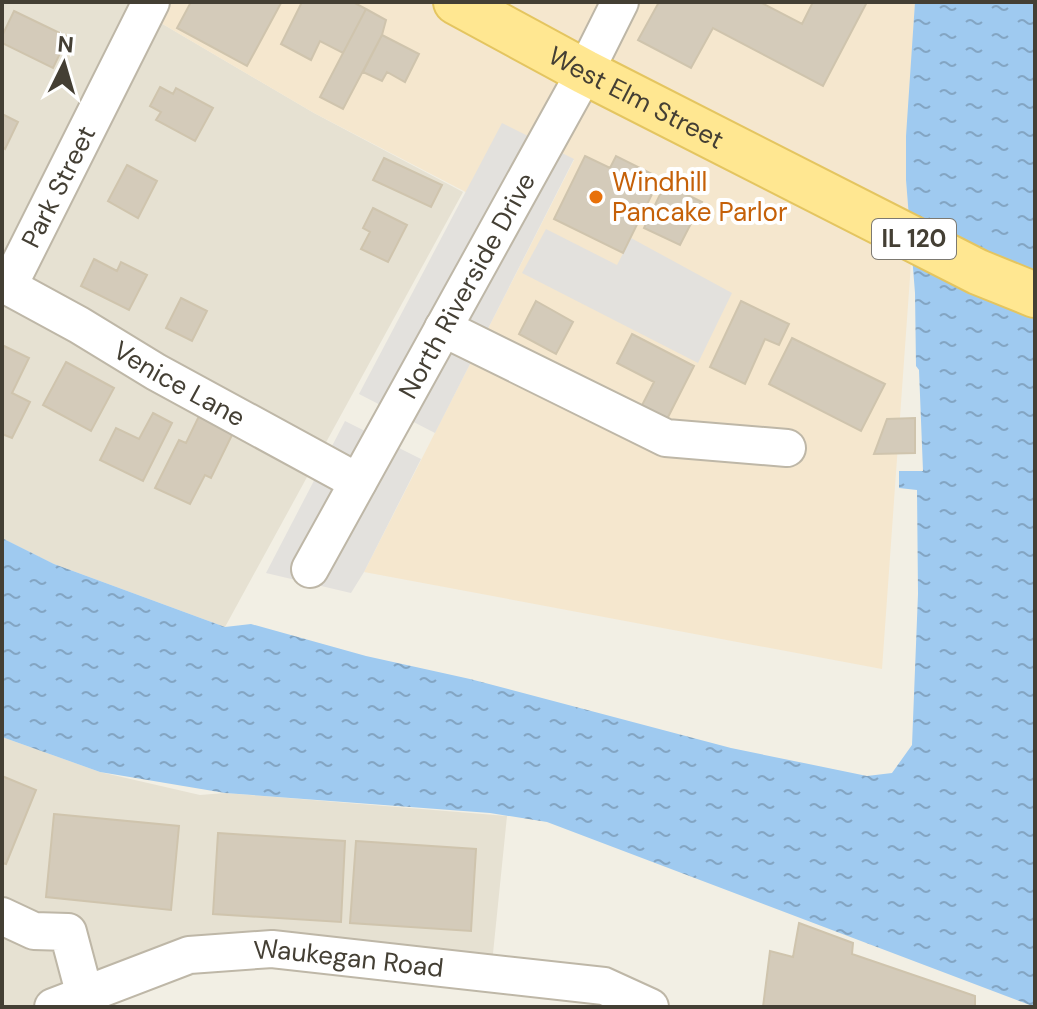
<svg xmlns="http://www.w3.org/2000/svg" width="1037" height="1009" font-family="'DM Sans',sans-serif">
<defs>
<pattern id="water-ripples" width="26" height="14" patternUnits="userSpaceOnUse" patternTransform="scale(2)"><rect width="26" height="14" fill="#9fcaf0"/><path d="M2 4q2-2 4 0t4 0M15 11q2-2 4 0t4 0" fill="none" stroke="#83a5c3"/></pattern>
</defs>
<rect width="100%" height="100%" fill="#f2efe4"/>
<!-- residential -->
<path fill="#e6e1d2" d="M2 2H142L149 16 314 113 463 192 225 627 54 564 2 538Z
M2 737 100 772 200 795 225 793 507 816 491 973 272 949 49 1007H2Z"/>
<!-- commercial -->
<path fill="#f5e7ce" d="M157 2H444L575 74 502 211 314 113 149 16Z
M474 2H612L582 59Z
M630 2H915L906 180 910 228 597 67Z
M589 89 912 249 882 669 364 572 574 160 555 150Z"/>
<!-- parking -->
<path fill="#e3e1dd" d="M502 123 574 159 435 433 359 394Z
M546 229 617 265 631 238 732 293 698 363 522 273Z
M345 421 421 459 364 572 351 593 266 573Z"/>
<!-- water -->
<path fill="url(#water-ripples)" d="M915 2H1035V1007L547 822 490 813 225 793 100 772 2 737V538L54 564 225 627 251 624 366 656 470 679 731 748 867 776 892 773 912 745 918 594 917 490 899 488V471H923L919 370 916 366 915 293 906 180V136Z"/>
<!-- building -->
<path fill="#d4cbba" stroke="#cfc4ad" stroke-width="2" d="M191 2H278L281 3 247 66 177 28Z
M302 2H353L366 9 343 53 320 41 311 60 281 44Z
M659 2H760L802 24 813 2H867L823 86 713 28 691 68 638 40Z
M366 9 386 20 382 35 343 109 320 97Z
M14 11 68 37 53 68 2 43V36Z
M382 35 419 54 405 82 387 72 382 81 363 72Z
M160 87 173 94 176 88 213 108 195 141 156 120 161 112 150 106Z
M2 114 18 122 5 149 2 147Z
M585 156 610 168 616 156 660 178 623 253 554 219Z
M384 158 442 185 431 207 373 180Z
M127 165 157 181 138 218 108 201Z
M665 184 702 202 680 245 644 228Z
M373 208 407 225 388 262 361 249 370 232 363 228Z
M94 259 117 271 121 262 147 275 129 310 81 286Z
M181 298 207 311 192 341 166 328Z
M536 301 573 322 556 354 519 334Z
M741 301 789 324 779 345 765 339 745 384 710 367Z
M632 334 694 366 664 425 639 411 654 382 617 363Z
M792 338 885 384 861 431 769 384Z
M2 345 29 358 12 393 30 402 12 438 2 434Z
M66 362 114 388 91 431 43 405Z
M153 413 172 423 143 481 100 460 116 428 139 439Z
M199 416 233 433 211 478 205 475 190 504 155 488 179 440 186 443Z
M915 418V453L874 454 887 419Z
M2 776 36 790 6 864 2 863Z
M54 814 179 826 171 910 46 897Z
M218 833 345 841 341 922 213 914Z
M356 841 476 849 471 931 350 923Z
M799 923 853 943 852 954 975 996V1007H763L770 951 793 957Z"/>
<g fill="none" stroke-linecap="round" stroke-linejoin="round">
<defs>
<g id="minor">
<path id="s1" d="M2 283 79 325 156 372 358 482"/>
<path id="s2" d="M9 285 151 2"/>
<path d="M443 328 666 438 787 448"/>
<path id="s3" d="M310 569 585 72 620 2"/>
<path d="M2 916 34 931 68 932 85 996"/>
<path id="s4" d="M53 1007 189 955 272 949 604 986 650 1007"/>
</g>
<g id="major">
<path id="s5" d="M456 2 585 72 978 272 1035 295"/>
</g>
</defs>
<!-- minor casing -->
<use href="#minor" stroke="#beb7a7" stroke-width="40"/>
<!-- major casing -->
<use href="#major" stroke="#e4c560" stroke-width="48"/>
<!-- minor -->
<use href="#minor" stroke="#fff" stroke-width="36"/>
<!-- major -->
<use href="#major" stroke="#ffe791" stroke-width="44"/>
</g>
<!-- markers -->
<circle fill="#e8710a" stroke="#fff" stroke-width="3" cx="596" cy="197" r="8"/>
<g text-anchor="middle" stroke-width="8" stroke-linejoin="round" paint-order="stroke">
<!-- shield labels -->
<rect fill="#fff" stroke="#7c7971" stroke-width="2" x="872" y="219" width="84" height="40" rx="6"/>
<g font-size="24" font-weight="bold" fill="#443f34">
<text x="914" y="247">IL 120</text>
</g>
<!-- street labels -->
<g font-size="26" fill="#443f34" stroke="#fff">
<text dy="9" stroke="none"><textPath href="#s5" startOffset="204">West Elm Street</textPath></text>
<text dy="9" stroke="none"><textPath href="#s2" startOffset="110">Park Street</textPath></text>
<text dy="9" stroke="none"><textPath href="#s3" startOffset="324">North Riverside Drive</textPath></text>
<text dy="9" stroke="none"><textPath href="#s1" startOffset="204">Venice Lane</textPath></text>
<text dy="9" stroke="none"><textPath href="#s4" startOffset="306">Waukegan Road</textPath></text>
</g>
<!-- food labels -->
<g font-size="26" fill="#c56008" stroke="#fff" text-anchor="start">
<text x="612" y="191">Windhill<tspan x="612" dy="30">Pancake Parlor</tspan></text>
</g>
</g>
<!-- border -->
<rect width="1037" height="1009" fill="none" stroke="#443f34" stroke-width="8"/>
<!-- north arrow -->
<g transform="translate(64 64) rotate(5)" stroke="#ffffff" stroke-width="6" paint-order="stroke">
<path d="M0-6L14 30L0 20L-14 30Z" fill="#443f34"/>
<text y="-12" font-size="22" font-weight="bold" text-anchor="middle" fill="#443f34">N</text>
</g>
</svg>
